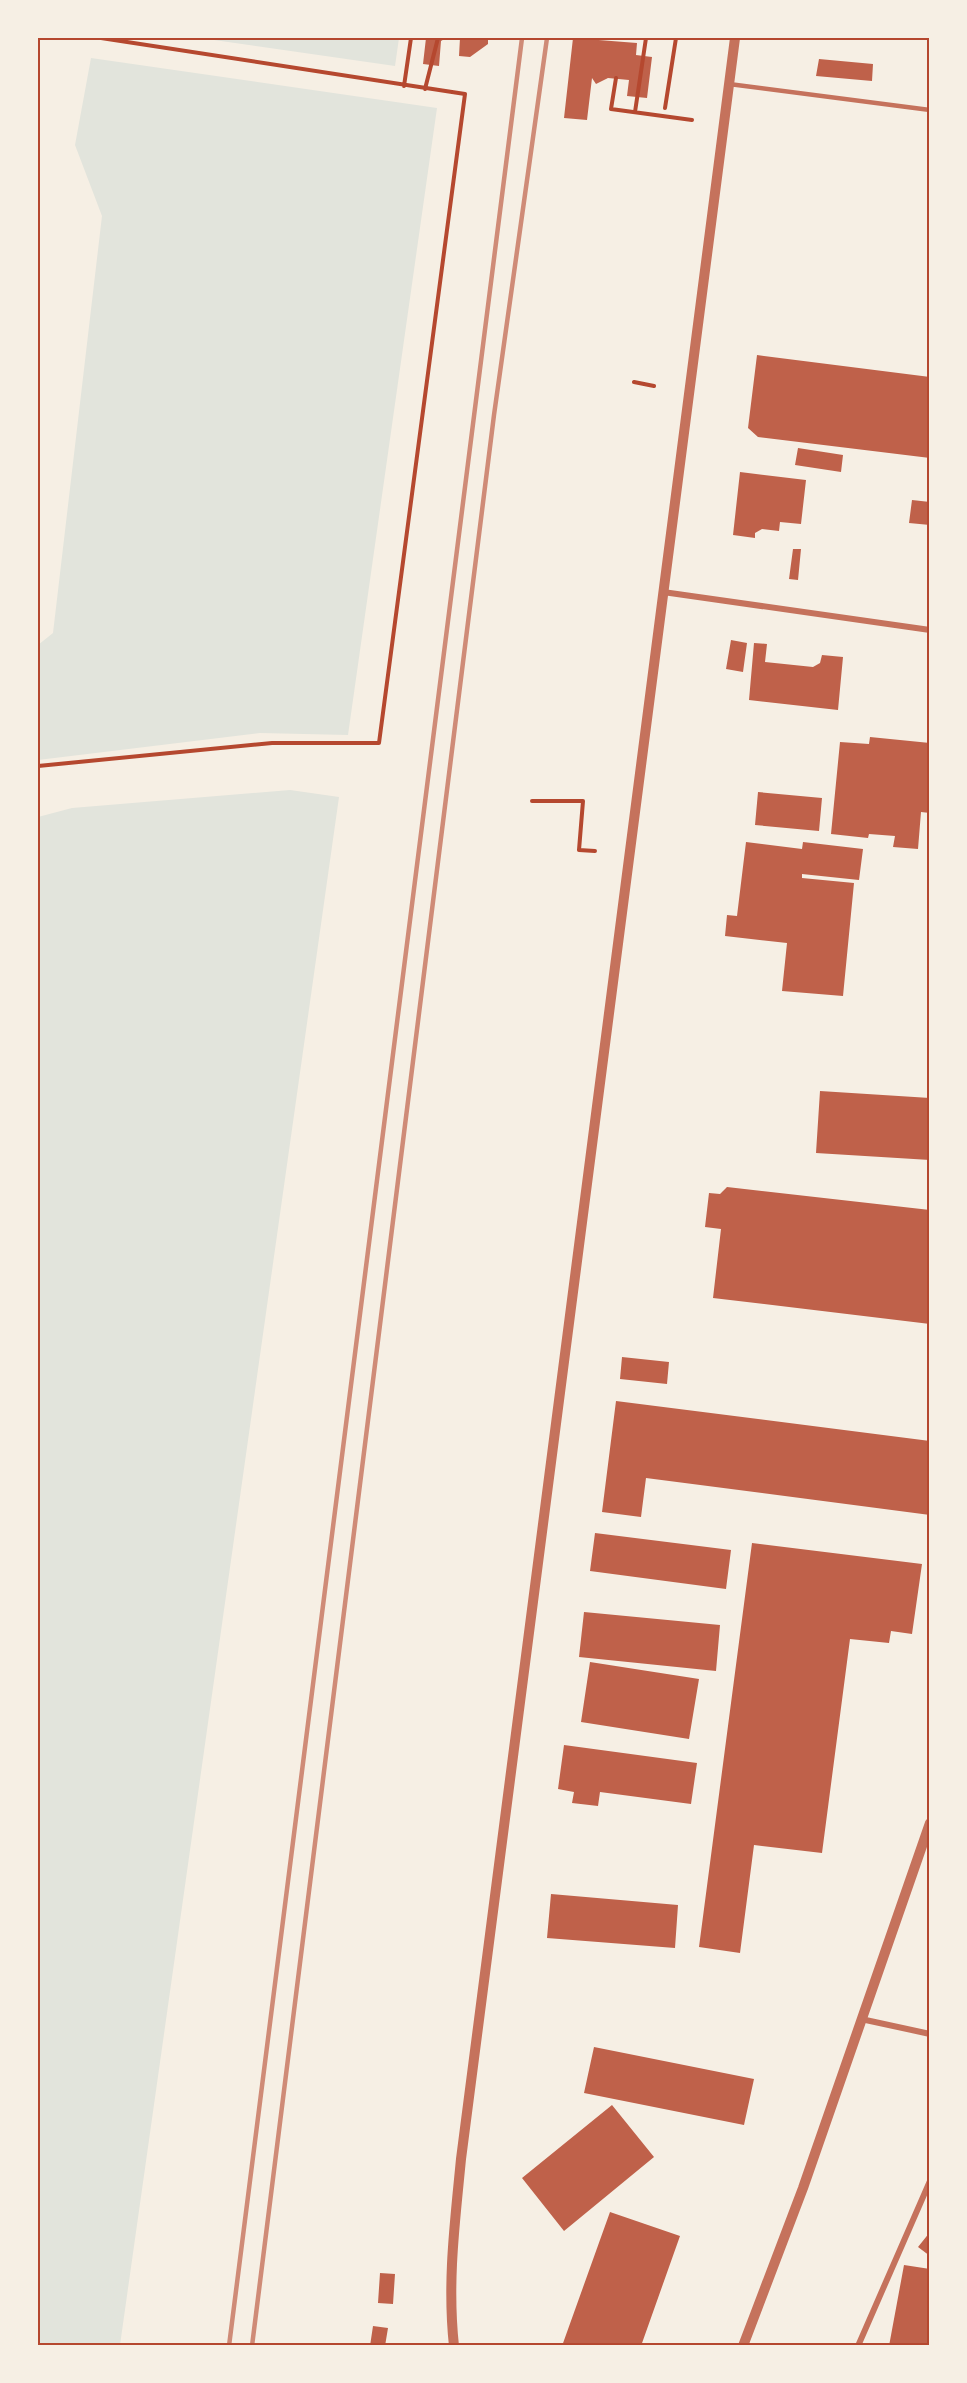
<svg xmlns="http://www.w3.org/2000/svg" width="967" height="2383" font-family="Raleway,sans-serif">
<rect width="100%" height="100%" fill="#f6efe4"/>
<!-- green -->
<path fill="#e2e4dc" d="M200 38H399L395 66Z
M91 58 437 108 348 735 260 733 38 760V645L53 633 102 216 75 145Z
M290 790 339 797 120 2345H38V817L72 808Z"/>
<!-- building -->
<path fill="#bf614a" d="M426 38H446L441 41 439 66 423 64Z
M460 38H488V44L470 57 459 56Z
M573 38 637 43 636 55 652 57 647 98 627 96 629 80 608 78 596 84 592 78 587 120 564 118Z
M819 59 873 64 872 81 816 76Z
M757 355 930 377V458L758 437 748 428Z
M798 448 843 455 841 472 795 465Z
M740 472 806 480 801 524 780 522 779 531 762 529 755 533V538L733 535Z
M912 500 930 502V525L909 523Z
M793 549H801L798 580 789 579Z
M731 640 747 643 743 672 726 669Z
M754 643 767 644 765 662 813 667 820 663 822 655 843 657 838 710 749 700Z
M870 737 930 743V813L921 812 918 849 893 847 895 836 869 834 868 838 831 834 840 742 869 744Z
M758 792 822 798 819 831 755 825Z
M746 842 802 849 803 842 863 849 859 880 802 874V878L854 883 843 996 782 991 787 943 725 936 727 915 737 916Z
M820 1091 930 1098V1160L816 1153Z
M727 1187 930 1210V1324L713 1298 721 1229 705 1227 709 1193 720 1194Z
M622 1357 669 1362 667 1384 620 1379Z
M616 1401 930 1441V1515L646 1478 641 1517 602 1512Z
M595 1533 731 1550 726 1589 590 1571Z
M752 1543 922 1564 912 1634 891 1631 889 1643 850 1639 822 1853 754 1845 740 1953 699 1947Z
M584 1612 720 1625 716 1671 579 1657Z
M590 1662 699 1679 689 1739 581 1722Z
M564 1745 697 1763 691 1804 600 1792 598 1806 572 1803 574 1792 558 1789Z
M551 1894 678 1905 675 1948 547 1938Z
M594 2047 754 2079 744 2125 584 2093Z
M612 2105 654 2157 564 2231 522 2178Z
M610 2212 680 2236 641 2346H562Z
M930 2232V2256L918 2247Z
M904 2265 930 2269V2346H889Z
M380 2273 395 2274 393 2304 378 2303Z
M373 2326 388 2328 385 2346H370Z"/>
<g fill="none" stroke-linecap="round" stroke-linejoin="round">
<!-- path -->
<path stroke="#b5482f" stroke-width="4" d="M616 78 611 109 692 120
M404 86 411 38
M425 89 438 38
M665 108 676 38
M635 112 646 38
M634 382 654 386
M38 766 272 743H379L465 94 101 38
M532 801H583L579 850 595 851"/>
<!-- service -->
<path stroke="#c5725c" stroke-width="4.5" d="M729 84 930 110"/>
<!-- minor -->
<path stroke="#c5725c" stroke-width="6" d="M663 592 930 630
M861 2019 930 2034
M858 2346 930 2181"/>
<!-- tertiary -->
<path stroke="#c5725c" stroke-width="10" d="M454 2346C447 2282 455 2222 461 2159L735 38
M743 2346 803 2188 930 1823"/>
<!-- rail -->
<path stroke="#cf8b77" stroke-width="4.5" d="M229 2346 522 38
M252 2346 494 415 547 38"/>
</g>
<!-- border -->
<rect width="967" height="2383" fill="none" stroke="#f6efe4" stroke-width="78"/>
<rect x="39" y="39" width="889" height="2305" fill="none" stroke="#b5482f" stroke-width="2"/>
</svg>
